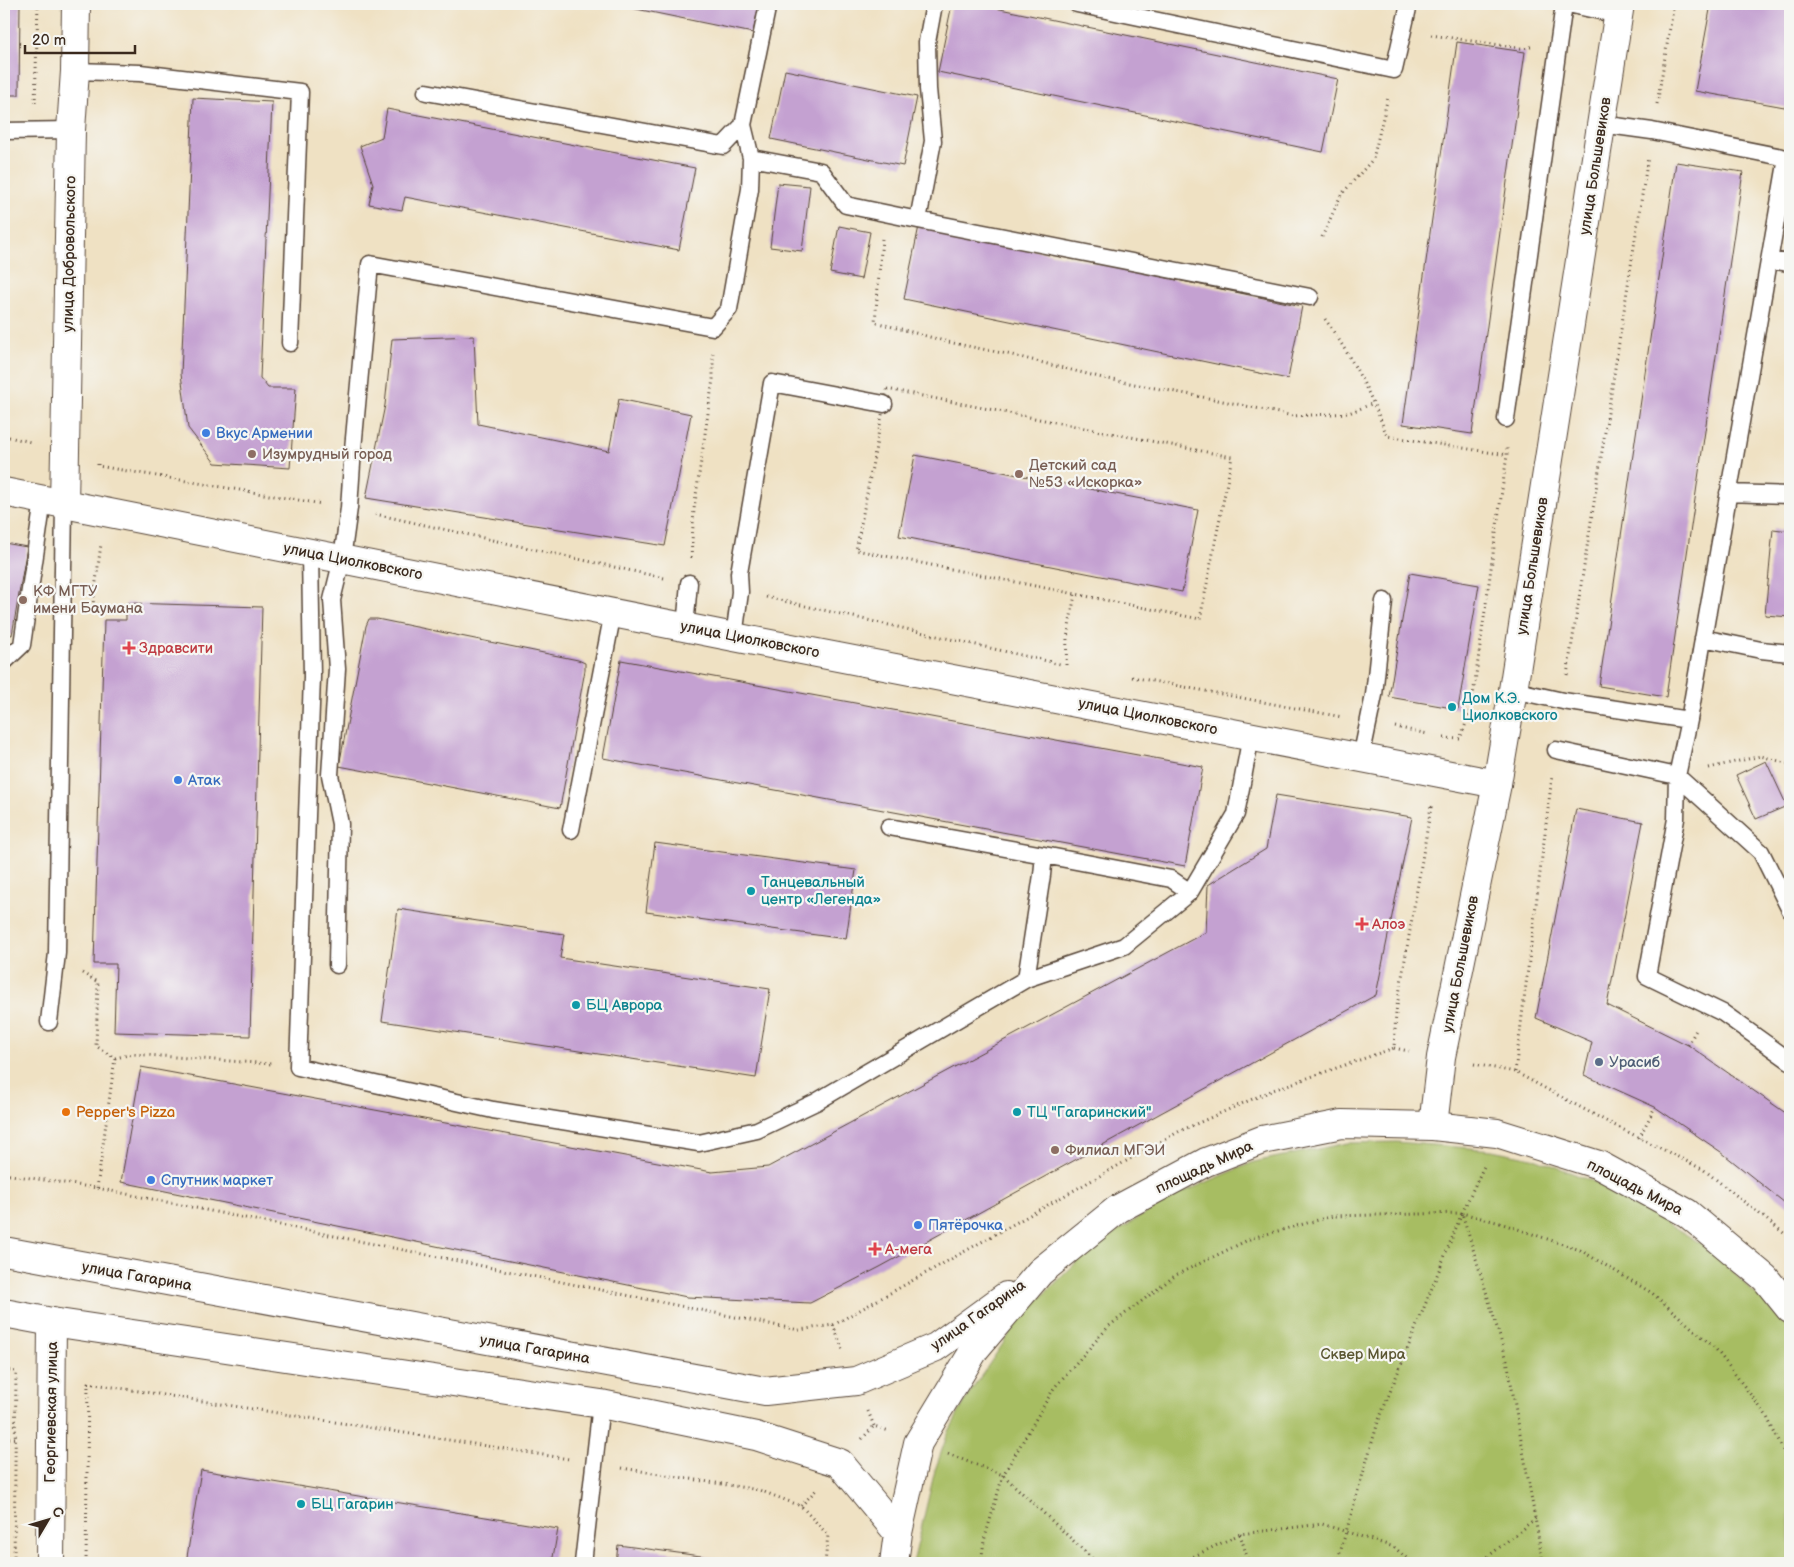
<svg xmlns="http://www.w3.org/2000/svg" width="1794" height="1567" font-family="'Balsamiq Sans',sans-serif">
<rect width="100%" height="100%" fill="#f6f6f2"/>
<filter id="ink" filterUnits="userSpaceOnUse"><feTurbulence type="fractalNoise" baseFrequency=".02" numOctaves="2"/><feDisplacementMap in="SourceGraphic" scale="10" xChannelSelector="R" yChannelSelector="G"/><feConvolveMatrix kernelMatrix="1 2 1 2 8 2 1 2 1" color-interpolation-filters="sRGB"/></filter>
<filter id="wash" filterUnits="userSpaceOnUse"><feTurbulence type="fractalNoise" baseFrequency=".0096" numOctaves="4" result="noise"/><feDisplacementMap in="SourceGraphic" scale="20" xChannelSelector="R" yChannelSelector="G"/><feGaussianBlur stdDeviation="1.12" result="paint"/><feColorMatrix in="noise" values="0 0 0 0 0 0 0 0 0 0 0 0 0 0 0 0 0 1.4 0 .05"/><feComposite in="paint" operator="in"/></filter>
<g filter="url(#wash)">
<rect width="100%" height="100%" fill="#efe1c3"/>
<!-- green -->
<path fill="#a7bd62" stroke="#717440" d="M1397 1142 1492 1150 1537 1159 1612 1189 1708 1248 1778 1316 1790 1333V1563H913L935 1470 948 1433 969 1394 1021 1317 1088 1251 1167 1199 1254 1162 1347 1143Z"/>
<g id="blocks">
<!-- building -->
<path fill="#c4a1d1" d="M4 4H20L19 95H4Z
M612 4H759L753 33Z
M952 4H976L1338 79 1323 152 938 72Z
M1711 4H1790V108L1695 91Z
M1457 42 1525 52 1472 434 1403 424Z
M785 70 917 97 903 166 771 139Z
M193 98 272 102 260 378 268 388H296L290 468 215 463 188 428 181 374Z
M387 109 695 168 679 250 405 197 402 210 369 204 373 184 360 146 382 137Z
M1676 162 1743 172 1666 697 1599 686Z
M4 182H8L5 306H4Z
M778 183 810 186 802 251 770 247Z
M839 226 870 232 861 279 830 273Z
M919 226 1302 306 1288 379 904 299Z
M474 336 478 424 609 451 619 399 691 414 665 546 366 498 385 405 392 339Z
M915 455 1198 510 1182 592 899 536Z
M1773 529 1790 531V617L1765 615Z
M4 543 27 547 12 635 4 633Z
M1410 573 1479 585 1458 709 1389 697Z
M126 603 262 607 250 1036 114 1032 116 964H94L104 620H126Z
M369 619H377L578 660 585 663V670L560 808 339 766 366 626Z
M621 660 1203 767 1185 866 603 758Z
M1766 761 1787 806 1756 819 1736 775Z
M1276 795 1412 817 1376 995 880 1267 810 1303 687 1297 121 1182 141 1067 712 1172 768 1167 1206 932 1208 885 1266 849Z
M1576 809 1643 822 1607 1005 1688 1045 1790 1116V1207L1721 1152 1655 1107 1584 1075 1592 1042 1536 1018Z
M655 843 856 870 846 939 646 912Z
M398 909 564 934 560 958 770 989 756 1078 382 1021Z
M201 1470 558 1529 552 1563H232L223 1562 222 1563H186Z
M618 1545 738 1561V1563H616Z"/>
</g>
</g>
<g filter="url(#ink)">
<use href="#blocks" fill-opacity="0" stroke="#564537" stroke-width="1"/>
<g fill="none" stroke-linecap="round" stroke-linejoin="round">
<defs>
<path id="service" d="M768 4 743 125 751 158 821 171 846 205 918 220
M934 4 927 42 928 89 933 141 918 220 1310 297
M1077 4 1394 70 1409 4
M1568 4 1618 15
M75 71 140 73 300 92 290 343
M426 92 723 146 743 125
M4 131 71 130
M1769 260 1790 263
M1506 419 1564 4
M1728 493 1790 495
M310 553 312 677 298 1067 493 1110 699 1143 757 1130 816 1102 1026 979 1124 946 1190 892 1236 814 1251 736
M685 627 689 583
M734 637 740 592 739 573 772 383 884 404
M1703 638 1761 650 1790 653
M4 662 22 645 43 500
M1513 690 1563 701 1689 720 1787 158 1652 131 1601 124
M1689 720 1677 776 1676 819 1647 976 1723 1013 1790 1061
M1556 750 1677 776 1761 852 1790 910
M1361 758 1374 695 1384 601
M889 827 1044 855 1171 879 1190 892
M571 830 613 612
M337 965 340 824 330 775 337 669 332 600 342 559 349 508 353 449 370 264 713 327 729 309 750 189 751 158
M1026 979 1042 875 1044 855
M49 1022 57 953 64 505
M583 1563 601 1404"/>
<path id="minor" d="M4 492 734 637 1497 784
M64 505 71 130 75 71 76 4
M50 1563 52 1322"/>
<path id="tertiary" d="M1433 1126 1441 1057 1497 784 1513 690 1620 4"/>
<path id="primary" d="M4 1251 765 1391 856 1381 936 1347 1006 1296
M4 1313 52 1322 601 1404 756 1436 840 1463 898 1533
M894 1563 898 1533 918 1443 975 1349 1040 1272 1118 1209 1206 1162 1262 1140 1342 1124 1433 1126 1497 1133 1599 1165 1687 1213 1765 1278 1790 1309"/>
</defs>
<!-- service casing -->
<use href="#service" stroke="#564537" stroke-width="19"/>
<!-- minor casing -->
<use href="#minor" stroke="#564537" stroke-width="30"/>
<!-- tertiary casing -->
<use href="#tertiary" stroke="#564537" stroke-width="30"/>
<!-- primary casing -->
<use href="#primary" stroke="#564537" stroke-width="30"/>
<!-- path -->
<path stroke="#564537" stroke-width="3" stroke-dasharray="1 4" stroke-linecap="butt" d="M1431 35 1521 48 1531 47
M35 103 38 4
M1657 104 1674 4
M1322 237 1341 195 1373 159 1388 97
M882 239 875 322 948 342 1012 355 1103 378 1218 400 1293 416 1349 413 1374 403
M1325 319C1351 356 1371 394 1387 436L1507 455
M887 389 1232 457 1200 619 856 550Z
M4 436 31 442
M98 464V466L322 504
M375 514 664 578
M691 558 694 509 713 379V353
M766 597 1060 664
M92 612 101 544
M1066 665 1067 638 1075 594
M1567 675 1648 157
M1132 677 1342 717
M1395 727 1428 734
M1444 738 1460 739 1471 710 1507 455V446
M1709 768 1761 756 1790 764
M82 973 98 982 96 1046 115 1058 97 1188
M1688 1045 1696 1030
M1394 1048 1409 1051
M115 1058 133 1054 271 1064
M1474 1064 1515 1072 1606 1121 1704 1170 1790 1238
M1515 1072 1552 777
M1639 1138 1655 1107
M4 1174 97 1188 799 1330 833 1325 1180 1131 1273 1090 1394 1048 1396 1012 1431 807 1429 806
M1462 1213 1485 1164
M833 1325 843 1350
M4 1370 16 1372 14 1563
M868 1411 874 1426
M4 1438H15
M862 1439 874 1426 889 1431
M948 1454 1003 1475 1097 1563
M622 1468 759 1490 801 1506 828 1535 825 1563
M801 1506 816 1490
M1240 1534 1249 1563
M86 1563 88 1383 569 1459
M981 1563 984 1541 1003 1475 1054 1388 1109 1326 1176 1275 1252 1238 1333 1216 1462 1213 1500 1223 1580 1250 1652 1293 1715 1348 1766 1415 1790 1465
M1180 1563 1240 1534 1322 1524 1394 1547 1412 1563
M1337 1563 1378 1422 1462 1213 1507 1360 1543 1563
M1480 1563 1536 1518"/>
<!-- service -->
<use href="#service" stroke="#fff" stroke-width="16"/>
<!-- minor -->
<use href="#minor" stroke="#fff" stroke-width="28"/>
<!-- tertiary -->
<use href="#tertiary" stroke="#fff" stroke-width="28"/>
<!-- primary -->
<use href="#primary" stroke="#fff" stroke-width="28"/>
</g>
</g>
<!-- markers -->
<g fill="#3f7fe0" stroke="#f6f6f2" stroke-width="2">
<circle cx="206" cy="433" r="5"/>
<circle cx="178" cy="780" r="5"/>
<circle cx="151" cy="1180" r="5"/>
<circle cx="918" cy="1225" r="5"/>
</g>
<g fill="#8d6e63" stroke="#f6f6f2" stroke-width="2">
<circle cx="252" cy="454" r="5"/>
<circle cx="1019" cy="474" r="5"/>
<circle cx="23" cy="600" r="5"/>
<circle cx="1055" cy="1150" r="5"/>
</g>
<g fill="#e0444e" stroke="#f6f6f2" stroke-width="2">
<path d="M126.5 640.5h5v5h5v5h-5v5h-5v-5h-5v-5h5z"/>
<path d="M1359.5 916.5h5v5h5v5h-5v5h-5v-5h-5v-5h5z"/>
<path d="M872.5 1241.5h5v5h5v5h-5v5h-5v-5h-5v-5h5z"/>
</g>
<g fill="#0f9aa8" stroke="#f6f6f2" stroke-width="2">
<circle cx="1452" cy="707" r="5"/>
<circle cx="751" cy="891" r="5"/>
<circle cx="576" cy="1005" r="5"/>
<circle cx="1017" cy="1112" r="5"/>
<circle cx="301" cy="1504" r="5"/>
</g>
<circle fill="#5c6f8a" stroke="#f6f6f2" stroke-width="2" cx="1599" cy="1062" r="5"/>
<circle fill="#e8710a" stroke="#f6f6f2" stroke-width="2" cx="66" cy="1112" r="5"/>
<g text-anchor="middle" stroke-width="4.5" stroke-linejoin="round" paint-order="stroke">
<!-- street labels -->
<g font-size="15" fill="#3b2a1e" stroke="#f6f6f2">
<text transform="translate(1595 166) rotate(-81)" y="5">улица Большевиков</text>
<text transform="translate(69 254) rotate(-89)" y="5">улица Добровольского</text>
<text transform="translate(353 561) rotate(11)" y="5">улица Циолковского</text>
<text transform="translate(1532 566) rotate(-81)" y="5">улица Большевиков</text>
<text transform="translate(750 639) rotate(11)" y="5">улица Циолковского</text>
<text transform="translate(1148 716) rotate(11)" y="5">улица Циолковского</text>
<text transform="translate(1460 964) rotate(-79)" y="5">улица Большевиков</text>
<text transform="translate(1204 1167) rotate(-25)" y="5">площадь Мира</text>
<text transform="translate(1635 1187) rotate(27)" y="5">площадь Мира</text>
<text transform="translate(137 1276) rotate(10)" y="5">улица Гагарина</text>
<text transform="translate(978 1315) rotate(-35)" y="5">улица Гагарина</text>
<text transform="translate(535 1349) rotate(10)" y="5">улица Гагарина</text>
<text transform="translate(51 1412) rotate(-89)" y="5">Георгиевская улица</text>
</g>
<!-- shop labels -->
<g font-size="15" fill="#366cbe" stroke="#f6f6f2" text-anchor="start">
<text x="216" y="438">Вкус Армении</text>
<text x="188" y="785">Атак</text>
<text x="161" y="1185">Спутник маркет</text>
<text x="928" y="1230">Пятёрочка</text>
</g>
<!-- education labels -->
<g font-size="15" fill="#785e54" stroke="#f6f6f2" text-anchor="start">
<text x="262" y="459">Изумрудный город</text>
<text x="1029" y="470">Детский сад<tspan x="1029" dy="17">№53 «Искорка»</tspan></text>
<text x="33" y="596">КФ МГТУ<tspan x="33" dy="17">имени Баумана</tspan></text>
<text x="1065" y="1155">Филиал МГЭИ</text>
</g>
<!-- health labels -->
<g font-size="15" fill="#be3a42" stroke="#f6f6f2" text-anchor="start">
<text x="139" y="653">Здравсити</text>
<text x="1372" y="929">Алоэ</text>
<text x="885" y="1254">А-мега</text>
</g>
<!-- culture labels -->
<g font-size="15" fill="#0d838f" stroke="#f6f6f2" text-anchor="start">
<text x="1462" y="703">Дом К.Э.<tspan x="1462" dy="17">Циолковского</tspan></text>
<text x="761" y="887">Танцевальный<tspan x="761" dy="17">центр «Легенда»</tspan></text>
<text x="586" y="1010">БЦ Аврора</text>
<text x="1027" y="1117">ТЦ "Гагаринский"</text>
<text x="311" y="1509">БЦ Гагарин</text>
</g>
<!-- service labels -->
<g font-size="15" fill="#4e5e75" stroke="#f6f6f2" text-anchor="start">
<text x="1609" y="1067">Урасиб</text>
</g>
<!-- food labels -->
<g font-size="15" fill="#c56008" stroke="#f6f6f2" text-anchor="start">
<text x="76" y="1117">Pepper's Pizza</text>
</g>
<!-- park labels -->
<g font-size="15" fill="#5b5632" stroke="#f6f6f2">
<text x="1363" y="1359">Сквер Мира</text>
</g>
</g>
<!-- margin -->
<rect width="1794" height="1567" fill="none" stroke="#f6f6f2" stroke-width="20"/>
<!-- north arrow -->
<g transform="translate(48 1520) rotate(52)" stroke="#f6f6f2" stroke-width="4" paint-order="stroke">
<path d="M0-4L9 19L0 12L-9 19Z" fill="#3b2a1e"/>
<text y="-8" font-size="14" font-weight="bold" text-anchor="middle" fill="#3b2a1e">С</text>
</g>
<!-- scale -->
<path d="M25 45v8h110v-8" fill="none" stroke="#3b2a1e" stroke-width="2.5"/>
<text x="32" y="45" font-size="15" fill="#3b2a1e" stroke="#f6f6f2" stroke-width="4" paint-order="stroke">20 m</text>
</svg>
